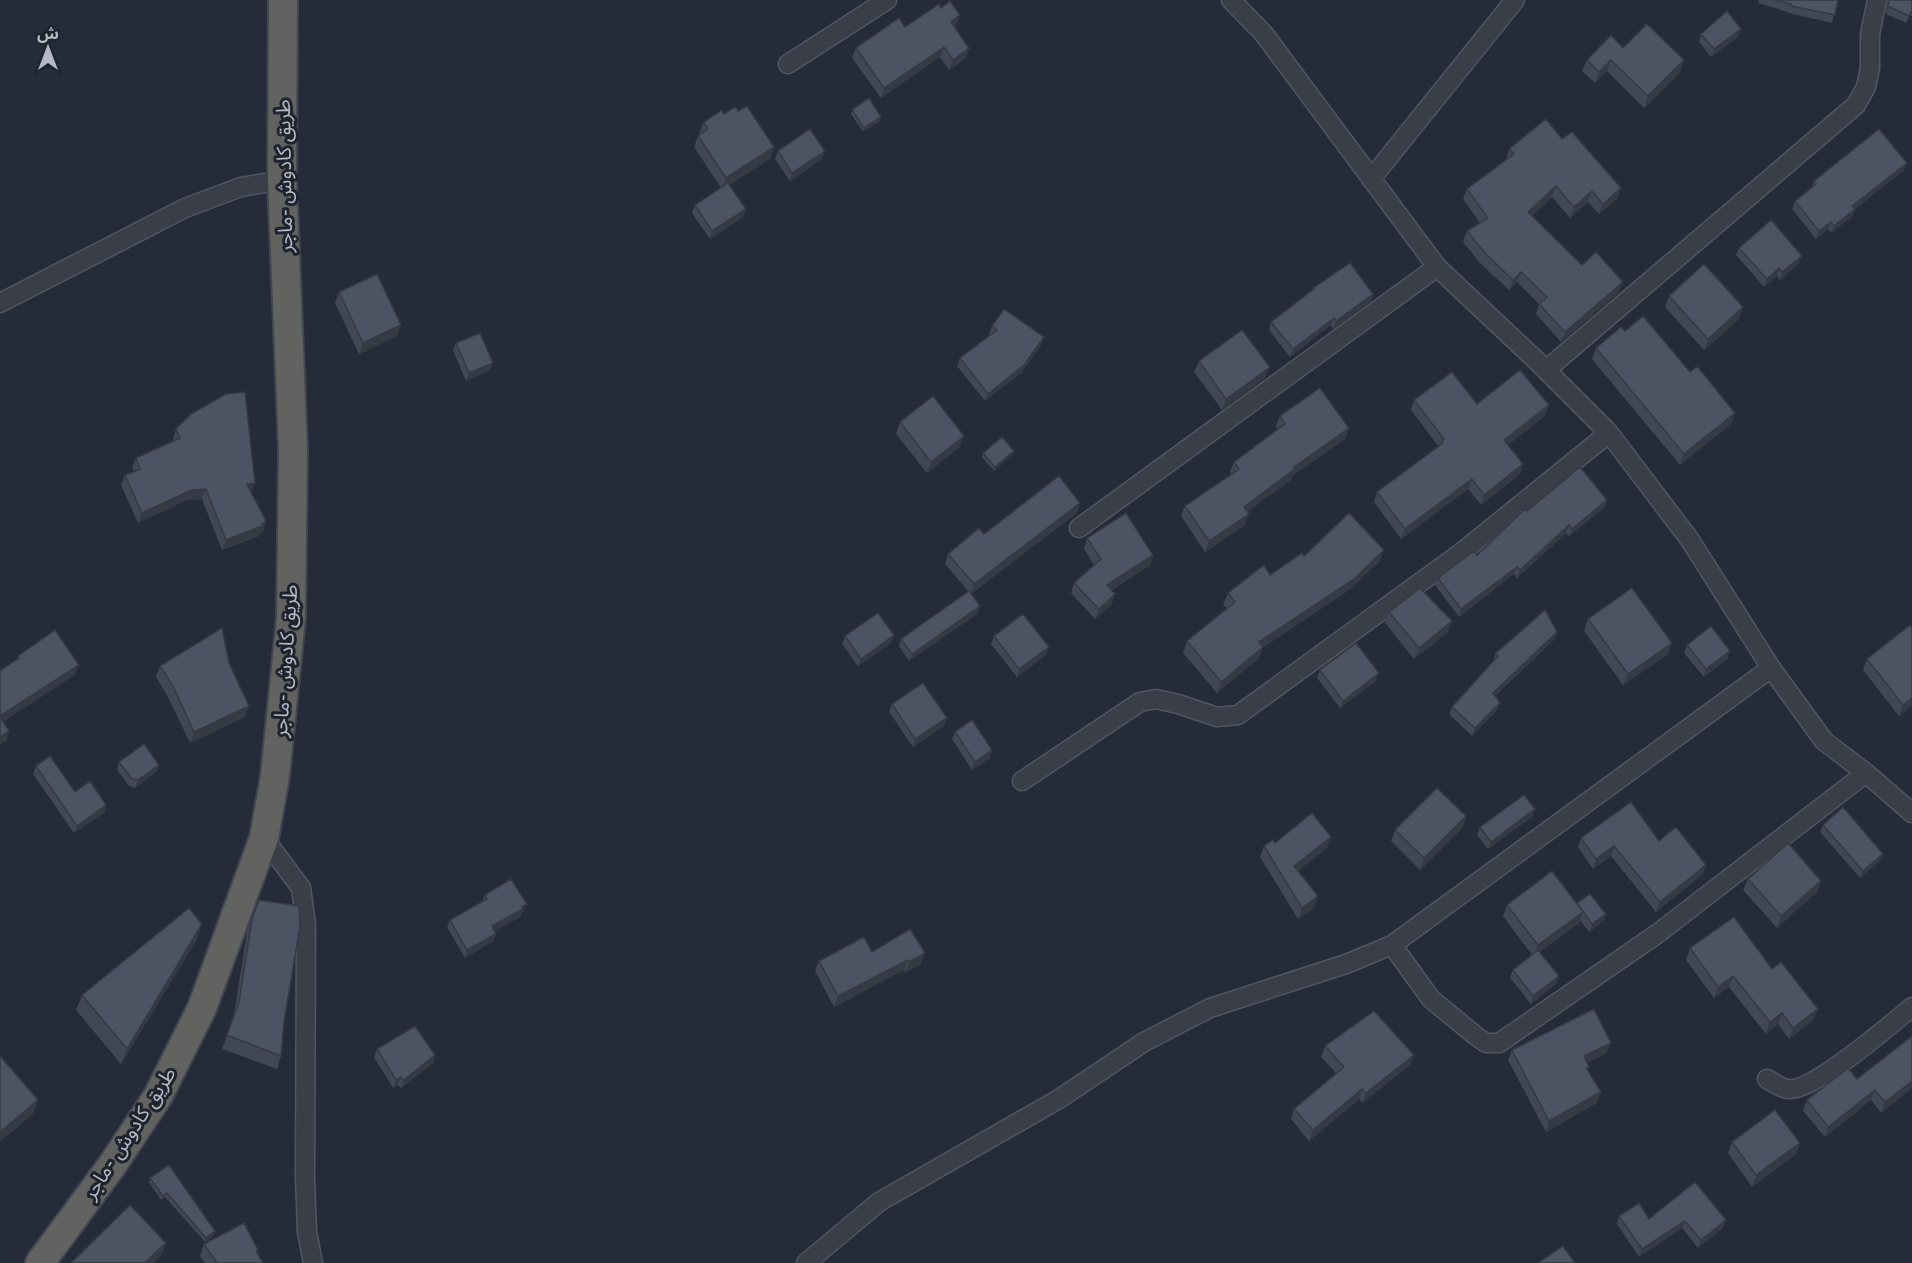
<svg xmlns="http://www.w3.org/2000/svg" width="1912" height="1263" font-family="Overpass,'Noto Sans Arabic',sans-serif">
<rect width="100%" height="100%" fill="#252b39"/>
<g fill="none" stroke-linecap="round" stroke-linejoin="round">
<defs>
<path id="minor" d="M1231 0 1264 34 1437 267 1538 362 1609 433 1690 540 1771 668 1824 741 1866 773 1912 813
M788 64 887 0
M1371 179 1515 0
M0 303 185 208 241 187 282 180
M1546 370 1856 105 1866 87 1870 68V34L1877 0
M1079 528 1437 267
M1022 781 1140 702 1156 699 1178 704 1217 717 1238 715 1462 552 1609 433
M264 838 301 888 306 924 305 1178 307 1232 313 1263
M1392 945 1431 999 1476 1036 1486 1043H1499L1657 934 1866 773
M1767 1079C1773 1082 1782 1089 1788 1089 1813 1092 1890 1025 1912 1007
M806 1263 879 1202 1059 1099 1144 1042 1210 1008 1346 964 1392 945 1771 668"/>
<path id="trunk" d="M40 1263 113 1164 158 1096 202 1008 264 838 275 776 291 618 293 449 282 180 283 0"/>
</defs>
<!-- minor casing -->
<use href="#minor" stroke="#515661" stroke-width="21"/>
<!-- trunk casing -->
<use href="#trunk" stroke="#414651" stroke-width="32"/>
<!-- minor -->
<use href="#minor" stroke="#393e49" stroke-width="18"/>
<!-- trunk -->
<use href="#trunk" stroke="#626260" stroke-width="28"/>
</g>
<!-- wall -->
<path fill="#414754" d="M1759 0H1838L1832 23 1788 13V12L1758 3Z
M1887 0H1912V16L1910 15 1906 23 1886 14Z
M941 8 960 15 956 25 954 27 969 48 966 58 949 70 940 57 881 98 852 58 856 48 905 27Z
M1701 34 1738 37 1711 57 1699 42Z
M1587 60H1684L1680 72 1644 108 1607 71 1595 83 1582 71Z
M852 110 880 121 863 132 851 114Z
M738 111 774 147 770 159 729 185 746 209 743 217 710 239 692 213 695 205 721 188 694 147 698 136 700 134 699 133 704 122 724 114Z
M1562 139 1618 198 1599 214 1588 202 1570 218 1552 197 1532 216 1582 265 1619 292 1561 342 1536 314 1539 304 1517 282 1509 290 1481 264 1463 242 1467 231 1480 223 1463 199 1467 189 1506 160 1509 149Z
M778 151 822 159 790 181 775 159Z
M1904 170 1855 209 1852 217 1831 233 1828 229 1816 239 1792 209 1795 201 1812 188 1814 181Z
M1739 248 1799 263 1780 280 1777 276 1764 287 1736 255Z
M1313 288 1373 294 1370 302 1333 329 1331 325 1290 357 1269 330 1271 322 1312 291Z
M339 292 397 336 359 354 335 303Z
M1669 296 1739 319 1704 350 1665 307Z
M992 326 1041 345 1021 373 985 401 957 366 960 358 990 335 989 334Z
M1625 331 1731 424 1680 465 1592 359 1596 348Z
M456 343 490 370 466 381 453 350Z
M1199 361 1265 378 1222 410 1194 372Z
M1414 400 1477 404 1545 416 1508 445 1520 474 1481 505 1468 489 1401 539 1374 502 1377 492 1439 447 1411 410Z
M1280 416 1345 439 1292 476 1291 480 1247 512 1245 525 1205 552 1181 516 1185 506 1232 474 1230 472 1234 462 1278 430 1276 426Z
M900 422 960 447 927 473 896 434Z
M176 429 251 492 266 521 263 531 260 533 259 536 222 550 202 499 187 500 138 523 121 485 125 475 134 471 132 468 136 458 174 441 173 439Z
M983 453 1013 454 994 471 982 457Z
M1607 500 1604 508 1569 536 1566 533 1517 578 1514 574 1459 617 1435 585 1438 578 1477 555 1527 511Z
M1080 503 1077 513 971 594 980 606 977 614 909 661 899 646 901 639 969 592 945 564 948 554 984 534Z
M1087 538 1153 555 1150 565 1112 590V604L1095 619 1071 593 1074 583 1094 565 1084 549Z
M1304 556 1380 561 1349 590 1262 648 1259 658 1217 693 1183 653 1187 641 1227 608 1223 605 1228 593 1270 575Z
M1389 612 1448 632 1414 659 1385 623Z
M1588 619 1672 643 1667 655 1623 685 1584 631Z
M1912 628V705L1899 716 1863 670 1867 659Z
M845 636 891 643 858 666 842 644Z
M994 636 1046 655 1017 677 991 644Z
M1555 639 1495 696 1497 710 1472 736 1449 714 1452 707 1494 662 1493 661 1496 653Z
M1687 645 1730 651 1727 659 1704 677 1684 653Z
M229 663 245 717 190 743 168 697 156 677 160 666Z
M1320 670 1376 681 1340 708 1317 678Z
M892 704 944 726 913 747 889 712Z
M955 732 990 758 972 770 952 739Z
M119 762 159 765 156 772 135 788 129 786 117 770Z
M36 766 75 792 106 805 104 813 74 833 33 774Z
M1466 816 1462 828 1420 870 1391 841 1395 830Z
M1532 817 1488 849 1477 835 1480 827Z
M1823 825 1880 861 1860 878 1820 832Z
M1581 838 1659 841 1703 874 1656 912 1611 856 1593 869 1578 847Z
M1275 843 1327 848 1298 871 1314 908 1298 919 1260 857 1264 846Z
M1748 879 1821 881 1817 892 1777 928 1743 890Z
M485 895 524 911 521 913 520 917 494 931 496 934 493 941 465 958 447 927 450 920 482 901Z
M259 900 284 1022 281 1056 277 1069 222 1049 234 1014 247 932Z
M1577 903 1606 914 1603 921 1589 932 1580 920 1579 923 1540 952 1559 976 1556 984 1531 1004 1510 978 1513 970 1532 955 1503 916 1507 905Z
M910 929 921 964 905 973 904 970 834 1007 815 971 819 961 872 952Z
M197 939 121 1064 76 1010 82 995Z
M1690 948 1772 969 1818 1009 1813 1020 1789 1039 1778 1024 1766 1034 1729 987 1714 998 1686 960Z
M1912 1036V1088L1881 1113 1871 1100 1825 1137 1803 1111 1807 1100 1857 1079Z
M1325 1046 1414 1055 1410 1065 1362 1103 1359 1099 1309 1141 1291 1119 1294 1109 1336 1073 1321 1057Z
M377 1049 435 1055 433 1063 401 1088 398 1085 393 1088 374 1057Z
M1512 1050 1607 1053 1587 1063 1588 1070 1597 1103 1546 1132 1508 1060Z
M1732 1142 1800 1143 1796 1154 1752 1187 1728 1153Z
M150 1178 215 1231 214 1235 205 1242 165 1197 161 1200 149 1182Z
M1695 1182 1723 1228 1698 1248 1682 1228 1639 1257 1617 1224 1619 1216 1649 1219Z
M204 1244 258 1250 257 1254 263 1263H205L200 1256Z"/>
<!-- shaded-wall -->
<path fill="#353a45" d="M960 15 956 25 947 32 951 22Z
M1741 29 1738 37 1711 57 1714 49Z
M944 47 940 57 881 98 884 88Z
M969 48 966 58 949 70 953 60Z
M1611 60 1607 71 1595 83 1599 72Z
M1684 60 1680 72 1644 108 1648 96Z
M881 117 880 121 863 132 864 128Z
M774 147 770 159 722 189 726 178Z
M825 151 822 159 790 181 792 173Z
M1907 163 1904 170 1850 213 1852 206Z
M1556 186 1552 197 1525 223 1528 212Z
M1621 188 1618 198 1599 214 1603 204Z
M1592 191 1588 202 1570 218 1574 207Z
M746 209 743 217 710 239 712 231Z
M1855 209 1852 217 1831 233 1834 226Z
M1831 222 1828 229 1816 239 1819 231Z
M1802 256 1799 263 1780 280 1782 272Z
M1779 268 1777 276 1764 287 1767 279Z
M1521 272 1517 282 1509 290 1513 280Z
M1623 282 1619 292 1561 342 1565 332Z
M1373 294 1370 302 1333 329 1336 321Z
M1743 307 1739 319 1704 350 1708 339Z
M1334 318 1331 325 1290 357 1293 349Z
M401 325 397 336 359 354 363 343Z
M1044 337 1041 345 1021 373 985 401 988 394Z
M493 363 490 370 466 381 469 373Z
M1270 367 1265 378 1222 410 1226 399Z
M1549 405 1545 416 1501 450 1504 440Z
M1735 413 1731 424 1680 465 1684 454Z
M1349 428 1345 439 1292 476 1291 480 1240 517 1244 507 1293 468Z
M964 436 960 447 927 473 931 462Z
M1014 451 1013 454 994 471 995 467Z
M1523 464 1520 474 1481 505 1484 495Z
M1472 479 1468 489 1401 539 1405 529Z
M255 483 251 493 247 484Z
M206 489 202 499 187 500 138 523 142 513 191 490Z
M1607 500 1604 508 1569 536 1572 529Z
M1080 503 1077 513 970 594 974 584Z
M1249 514 1245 525 1205 552 1209 541Z
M266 521 263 531 260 533 259 536 222 550 226 540Z
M1569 525 1566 533 1517 578 1520 570Z
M1384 550 1380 561 1349 590 1262 648 1259 658 1217 693 1221 682 1259 642Z
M1153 555 1150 565 1103 595 1107 585Z
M1517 567 1514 574 1459 617 1461 609Z
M1115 594 1112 604 1095 619 1099 609Z
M980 606 977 614 909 661 912 654Z
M1452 621 1448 632 1414 659 1419 648Z
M1557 632 1555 639 1490 700 1493 693Z
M894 635 891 643 858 666 861 659Z
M1672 643 1667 655 1623 685 1628 674Z
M1049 647 1046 655 1017 677 1019 669Z
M1730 651 1727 659 1704 677 1706 669Z
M79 665 75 675 0 724V716Z
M1379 673 1376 681 1340 708 1343 701Z
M1912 698V705L1899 716 1903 705Z
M1500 703 1497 710 1472 736 1475 728Z
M249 706 245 717 190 743 194 732Z
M947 718 944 726 913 747 915 739Z
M9 731 6 741 0 745V737Z
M992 750 990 758 972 770 975 762Z
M159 765 156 772 135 788 138 780Z
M106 805 104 813 74 833 77 826Z
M1535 809 1532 817 1488 849 1491 842Z
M1466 816 1462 828 1420 870 1424 858Z
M1331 837 1327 848 1290 877 1294 866Z
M1614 846 1611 856 1593 869 1596 859Z
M1883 854 1880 861 1860 878 1863 871Z
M1706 865 1703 874 1656 912 1660 902Z
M1821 881 1817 892 1777 928 1781 916Z
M1318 896 1314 908 1298 919 1302 908Z
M527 904 524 911 521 913 520 917 489 934 492 926Z
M1583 912 1579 923 1533 957 1538 945Z
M1606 914 1603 921 1589 932 1592 924Z
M202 924 197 939 121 1064 127 1049Z
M496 934 493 941 465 958 467 950Z
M925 953 921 964 905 973 909 962Z
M908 960 904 970 834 1007 838 996Z
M1559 976 1556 984 1531 1004 1533 996Z
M1733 976 1729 987 1714 998 1718 987Z
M1818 1009 1813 1020 1789 1039 1793 1028Z
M1782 1013 1778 1024 1766 1034 1770 1022Z
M1611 1043 1607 1053 1580 1067 1584 1056Z
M435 1055 433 1063 401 1088 404 1080Z
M1414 1055 1410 1065 1362 1103 1366 1093Z
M401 1077 398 1085 393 1088 396 1080Z
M1912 1081V1088L1881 1113 1885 1102Z
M1362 1089 1359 1099 1309 1141 1313 1130Z
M1875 1090 1871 1100 1825 1137 1828 1127Z
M1601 1092 1597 1103 1546 1132 1549 1121Z
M38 1100 33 1114 0 1142V1132Z
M1800 1143 1796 1154 1752 1187 1756 1175Z
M1726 1220 1723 1228 1698 1248 1701 1240Z
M1685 1221 1682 1228 1639 1257 1642 1249Z
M215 1231 214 1235 205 1242 206 1238Z
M166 1243 162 1255 153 1263H144Z"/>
<!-- building -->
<path fill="#4c5362" stroke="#353a45" stroke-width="1.5" d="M1776 0H1838L1835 15 1791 6V4Z
M1889 0H1912V10L1909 16 1888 6Z
M950 1 960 15 951 22 969 48 953 60 944 47 884 88 856 48 899 18 905 27 939 4 941 8Z
M1727 11 1741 29 1714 49 1701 34Z
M1647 24 1684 60 1648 96 1611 60 1599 72 1587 60 1611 35 1623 48Z
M869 98 881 117 864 128 852 110Z
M747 106 774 147 726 178 698 136 708 129 704 122 722 110 724 114 735 107 738 111Z
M1546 119 1562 139 1572 132 1621 188 1603 204 1592 191 1574 207 1556 186 1528 212 1582 265 1596 252 1623 282 1565 332 1539 304 1547 297 1521 272 1513 280 1485 253 1467 231 1488 218 1467 189 1514 154 1509 149Z
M810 129 825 151 792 173 778 151Z
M1879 129 1907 163 1852 206 1855 209 1834 226 1831 222 1819 231 1795 201 1816 184 1814 181Z
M728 183 746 209 712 231 695 205Z
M1771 220 1802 256 1782 272 1779 268 1767 279 1739 248Z
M1350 263 1373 294 1336 321 1334 318 1293 349 1271 322 1314 289 1313 288Z
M1704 264 1743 307 1708 339 1669 296Z
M377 274 401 325 363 343 339 292Z
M1004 309 1044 337 1024 365 988 394 960 358 997 330 992 326Z
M1643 316 1690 372 1697 366 1735 413 1684 454 1596 348 1621 327 1625 331Z
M1242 330 1270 367 1226 399 1199 361Z
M480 333 493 363 469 373 456 343Z
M1520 370 1549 405 1504 440 1523 464 1484 495 1472 479 1405 529 1377 492 1443 443 1442 441 1444 439 1414 400 1452 372 1477 404Z
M1320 388 1349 428 1293 468 1295 469 1244 507 1249 514 1209 541 1185 506 1239 469 1234 462 1285 424 1280 416Z
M245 392 255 483 247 484 266 521 262 524V526L226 540 206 489 191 490 142 513 125 475 140 469 136 458 180 438 176 429 191 414 226 394Z
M933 396 964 436 931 462 900 422Z
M1002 437 1014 451 995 467 983 453Z
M1580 467 1607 500 1572 529 1569 525 1520 570 1517 567 1461 609 1438 578 1474 551 1477 555 1523 511 1526 509 1527 511Z
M1059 476 1080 503 974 584 948 554 979 528 984 534Z
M1126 513 1153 555 1107 585 1115 594 1099 609 1074 583 1101 559 1087 538Z
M1349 513 1384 550 1354 579 1259 642 1263 647 1221 682 1187 641 1235 602 1228 593 1264 565 1270 575 1302 553 1304 556Z
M1420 588 1452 621 1419 648 1389 612Z
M1632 588 1672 643 1628 674 1588 619Z
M969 591 980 606 912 654 901 639Z
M1545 610 1557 632 1493 693 1500 703 1475 728 1452 707 1498 656 1496 653Z
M878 613 894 635 861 659 845 636Z
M1023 614 1049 647 1019 669 994 636Z
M1910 625 1912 628V698L1903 705 1867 659Z
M1711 626 1730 651 1706 669 1687 645Z
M222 628 229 663 249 706 194 732 173 686 160 666Z
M55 630 79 665 0 716V671L19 658 18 656Z
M1356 643 1379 673 1343 701 1320 670Z
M923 683 947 718 915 739 892 704Z
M0 717 9 731 0 737Z
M972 720 992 750 975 762 955 732Z
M144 744 159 765 138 780 132 779 119 762Z
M50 756 75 792 90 781 106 805 77 826 36 766Z
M1437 788 1466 816 1424 858 1395 830Z
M1524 795 1535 809 1491 842 1480 827Z
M1631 802 1659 841 1676 827 1706 865 1660 902 1614 846 1596 859 1581 838Z
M1843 807 1883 854 1863 871 1823 825Z
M1312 813 1331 837 1294 866 1318 896 1302 908 1264 846 1273 840 1275 843Z
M1788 843 1821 881 1781 916 1748 879Z
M1552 871 1583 912 1538 945 1507 905Z
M511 879 527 904 522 907 523 909 492 926 496 934 467 950 450 920 487 899 485 895Z
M1590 894 1606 914 1592 924 1577 903Z
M259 900 299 906 300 926 284 1022 281 1056 227 1035 239 1002 252 919Z
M189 908 202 924 127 1049 82 995Z
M1734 917 1772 969 1781 962 1818 1009 1793 1028 1782 1013 1770 1022 1733 976 1718 987 1690 948Z
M910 929 925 953 909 962 908 960 838 996 819 961 864 937 872 952Z
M1538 950 1559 976 1533 996 1513 970Z
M1594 1009 1611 1043 1584 1056 1589 1067 1586 1068 1601 1092 1549 1121 1512 1050Z
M1374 1011 1414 1055 1366 1093 1362 1089 1313 1130 1294 1109 1344 1067 1325 1046Z
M415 1026 435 1055 404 1080 401 1077 396 1080 377 1049Z
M1912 1036V1081L1885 1102 1875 1090 1828 1127 1807 1100 1848 1068 1857 1079Z
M1 1057 38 1100 0 1132V1058Z
M1775 1110 1800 1143 1756 1175 1732 1142Z
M169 1165 215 1231 206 1238 167 1193 163 1196 150 1178Z
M1695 1182 1726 1220 1701 1240 1685 1221 1642 1249 1619 1216 1639 1203 1649 1219Z
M130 1205 166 1243 144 1263H71Z
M244 1223 258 1250 256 1251 263 1263H217L204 1244Z
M1563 1246 1575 1263H1538Z"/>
<g text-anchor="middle" stroke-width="6" stroke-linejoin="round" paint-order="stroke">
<!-- street labels -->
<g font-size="20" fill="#b4b9c5" stroke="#1e232e">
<text transform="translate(284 176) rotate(-91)" y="7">طريق كادوش -ماجر</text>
<text transform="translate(285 661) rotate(-86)" y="7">طريق كادوش -ماجر</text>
<text transform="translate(129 1133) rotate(-57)" y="7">طريق كادوش -ماجر</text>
</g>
</g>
<!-- north arrow -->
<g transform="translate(48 48)" stroke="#1e232e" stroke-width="4.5" paint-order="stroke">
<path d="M0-4.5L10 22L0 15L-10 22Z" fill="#b4b9c5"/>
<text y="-9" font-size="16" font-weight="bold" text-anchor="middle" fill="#b4b9c5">ش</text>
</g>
</svg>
